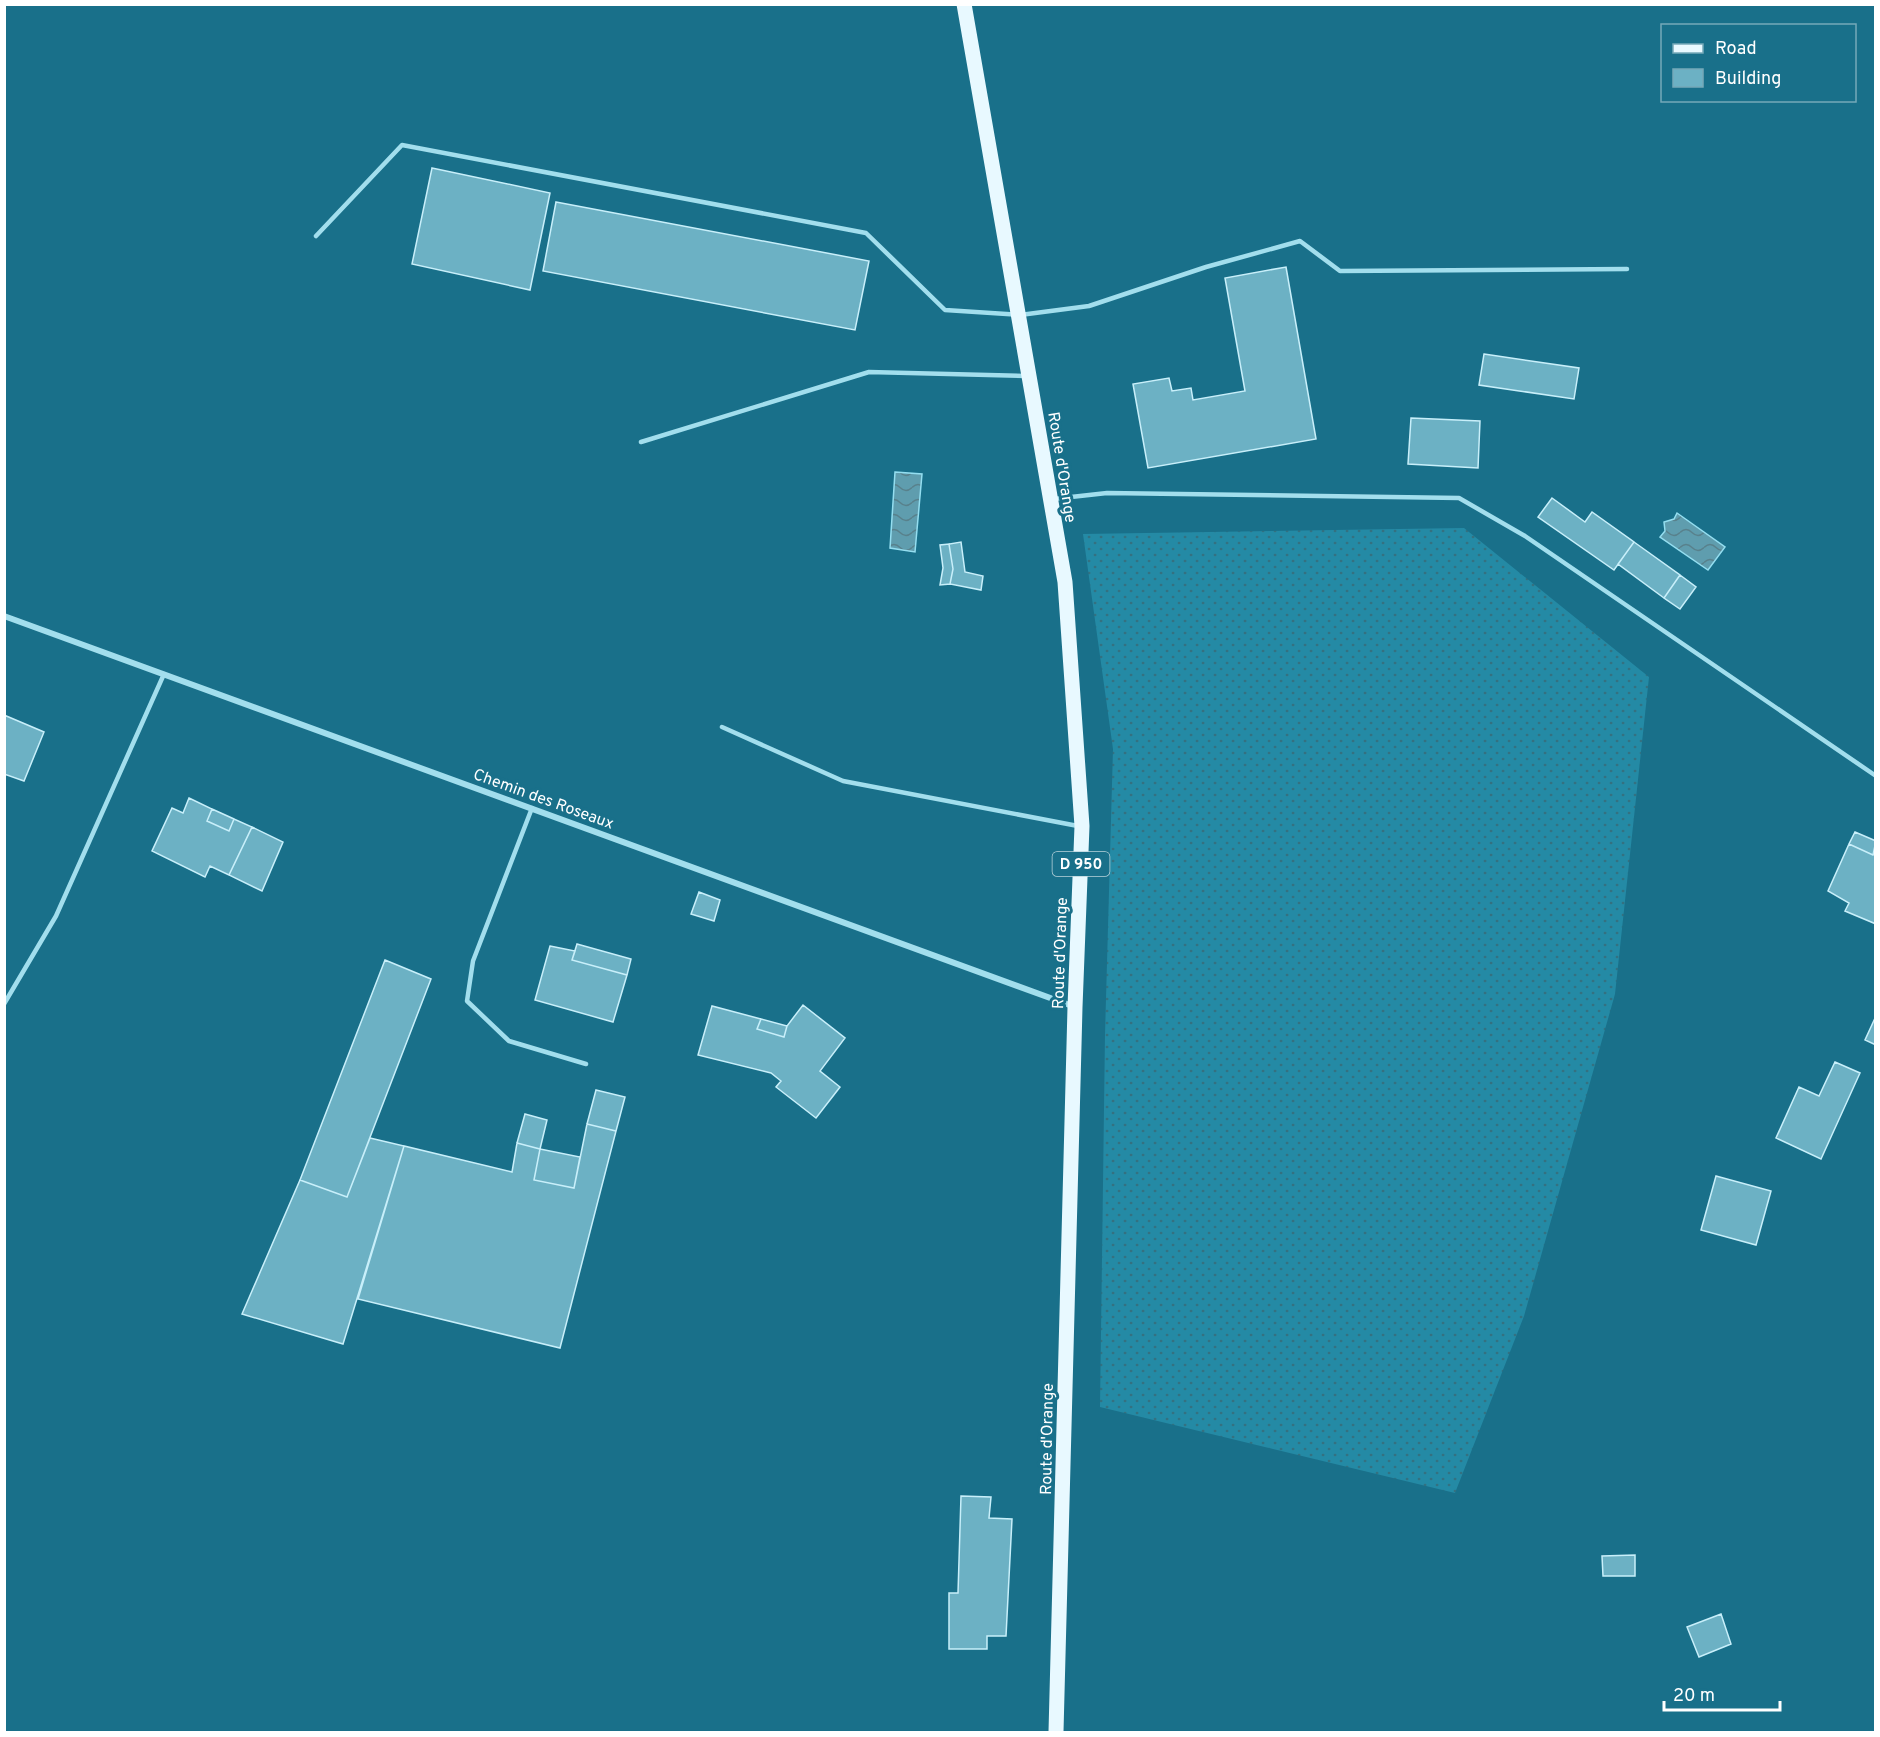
<svg xmlns="http://www.w3.org/2000/svg" width="1880" height="1737" font-family="Overpass,sans-serif">
<defs>
<pattern id="grass-dots" width="8" height="8" patternUnits="userSpaceOnUse" patternTransform="scale(1.5)"><rect width="8" height="8" fill="#248aa5"/><path d="M2 2h.1M6 6h.1" fill="none" stroke="#347181" stroke-width="1.8" stroke-linecap="round"/></pattern>
<pattern id="water-waves" width="16" height="10" patternUnits="userSpaceOnUse" patternTransform="scale(1.5)"><rect width="16" height="10" fill="#5f9dae"/><path d="M0 5q4-4 8 0t8 0" fill="none" stroke="#58818c"/></pattern>
</defs>
<rect width="100%" height="100%" fill="#19708a"/>
<!-- grass -->
<path fill="url(#grass-dots)" d="M1464 528 1649 677 1615 994 1524 1316 1455 1493 1100 1407 1105 1035 1113 749 1083 534Z"/>
<!-- water -->
<path fill="url(#water-waves)" stroke="#94def0" stroke-width="1.5" d="M895 472 922 474 915 552 890 548Z
M1677 513 1725 547 1708 570 1660 537 1665 531 1664 522 1674 519Z"/>
<!-- building -->
<path fill="#6cb1c4" stroke="#c8effa" stroke-width="1.5" d="M432 168 550 193 530 290 412 264Z
M556 202 869 261 855 330 543 271Z
M1286 267 1316 439 1148 468 1133 384 1169 378 1172 391 1191 388 1193 400 1245 391 1225 278Z
M1484 354 1579 368 1574 399 1479 385Z
M1411 418 1480 421 1478 468 1408 464Z
M1552 498 1585 522 1592 512 1634 542 1614 570 1538 517Z
M961 542 965 572 983 576 981 590 950 584 953 569 949 544Z
M1634 542 1680 575 1664 598 1618 564Z
M949 544 953 569 950 584 940 585 943 568 940 545Z
M1680 575 1696 587 1680 609 1664 598Z
M4 715 44 732 24 781 4 774Z
M189 798 212 809 207 821 229 831 234 819 252 827 229 875 210 866 205 877 152 851 172 808 183 813Z
M212 809 234 819 229 831 207 821Z
M252 827 283 842 262 891 229 875Z
M1855 832 1876 841 1873 855 1849 844Z
M1849 844 1873 855 1876 851V924L1845 911 1849 903 1828 891Z
M699 892 720 900 714 921 691 914Z
M577 944 631 959 627 975 572 960Z
M550 946 575 951 572 960 627 975 613 1022 535 1000Z
M385 960 431 979 347 1197 300 1180Z
M803 1005 845 1038 820 1071 840 1087 816 1118 776 1087 781 1081 771 1073 698 1055 712 1006 761 1019 757 1029 784 1037 787 1026Z
M1876 1016V1045L1865 1040Z
M761 1019 787 1026 784 1037 757 1029Z
M1835 1062 1860 1073 1821 1159 1776 1138 1799 1087 1819 1096Z
M596 1090 625 1097 616 1131 587 1124Z
M525 1114 547 1120 540 1149 517 1143Z
M587 1124 616 1131 560 1348 358 1299 404 1146 512 1172 517 1143 540 1149 534 1180 574 1188Z
M370 1138 404 1146 343 1344 242 1314 300 1180 347 1197Z
M540 1149 580 1157 574 1188 534 1180Z
M1716 1176 1771 1191 1756 1245 1701 1230Z
M961 1496 991 1497 989 1518 1012 1519 1006 1636H987V1649H949V1593H958Z
M1635 1555V1576H1603L1602 1556Z
M1721 1614 1731 1644 1699 1657 1687 1627Z"/>
<g fill="none" stroke-linecap="round" stroke-linejoin="round">
<!-- lane -->
<path stroke="#a2deed" stroke-width="4.5" d="M316 236 402 145 866 233 945 310 1020 315 1089 306 1206 267 1300 241 1340 271 1627 269
M641 442 869 372 1027 376
M1053 499 1107 493 1459 498 1525 536 1876 776
M722 727 843 781 1078 826
M532 808 473 961 467 1001 509 1041 586 1064
M4 1004 56 916 164 674"/>
<!-- street -->
<path stroke="#a2deed" stroke-width="6" d="M4 616 1075 1007"/>
<!-- primary -->
<path stroke="#e8f9ff" stroke-width="15" d="M964 4 1065 582 1082 826 1075 1007 1056 1732"/>
</g>
<g text-anchor="middle" stroke-width="6" stroke-linejoin="round" paint-order="stroke">
<!-- shield labels -->
<rect fill="#19708a" stroke="#bad4dc" stroke-width="1.5" x="1052.5" y="852" width="57" height="24" rx="4.5"/>
<g font-size="15" font-weight="bold" fill="#fff">
<text x="1081" y="869">D 950</text>
</g>
<!-- street labels -->
<g font-size="16" fill="#fff" stroke="#19708a">
<text transform="translate(1063 467) rotate(81)" y="6">Route d'Orange</text>
<text transform="translate(544 798) rotate(20)" y="6">Chemin des Roseaux</text>
<text transform="translate(1059 953) rotate(-88)" y="6">Route d'Orange</text>
<text transform="translate(1046 1439) rotate(-89)" y="6">Route d'Orange</text>
</g>
</g>
<!-- border -->
<rect width="1880" height="1737" fill="none" stroke="#ffffff" stroke-width="12"/>
<!-- legend -->
<rect x="1661" y="24" width="195" height="78" fill="#19708a" stroke="#75a9b9" stroke-width="1.5"/>
<rect x="1673" y="44" width="30" height="9" fill="#e8f9ff" stroke="#75a9b9" stroke-width="1.5"/>
<text x="1715" y="54" font-size="18" fill="#ffffff">Road</text>
<rect x="1673" y="69" width="30" height="18" fill="#6cb1c4" stroke="#75a9b9" stroke-width="1.5"/>
<text x="1715" y="84" font-size="18" fill="#ffffff">Building</text>
<!-- scale -->
<path d="M1664 1701v9h116v-9" fill="none" stroke="#ffffff" stroke-width="3"/>
<text x="1673" y="1701" font-size="18" fill="#ffffff" stroke="#19708a" stroke-width="4.5" paint-order="stroke">20 m</text>
</svg>
